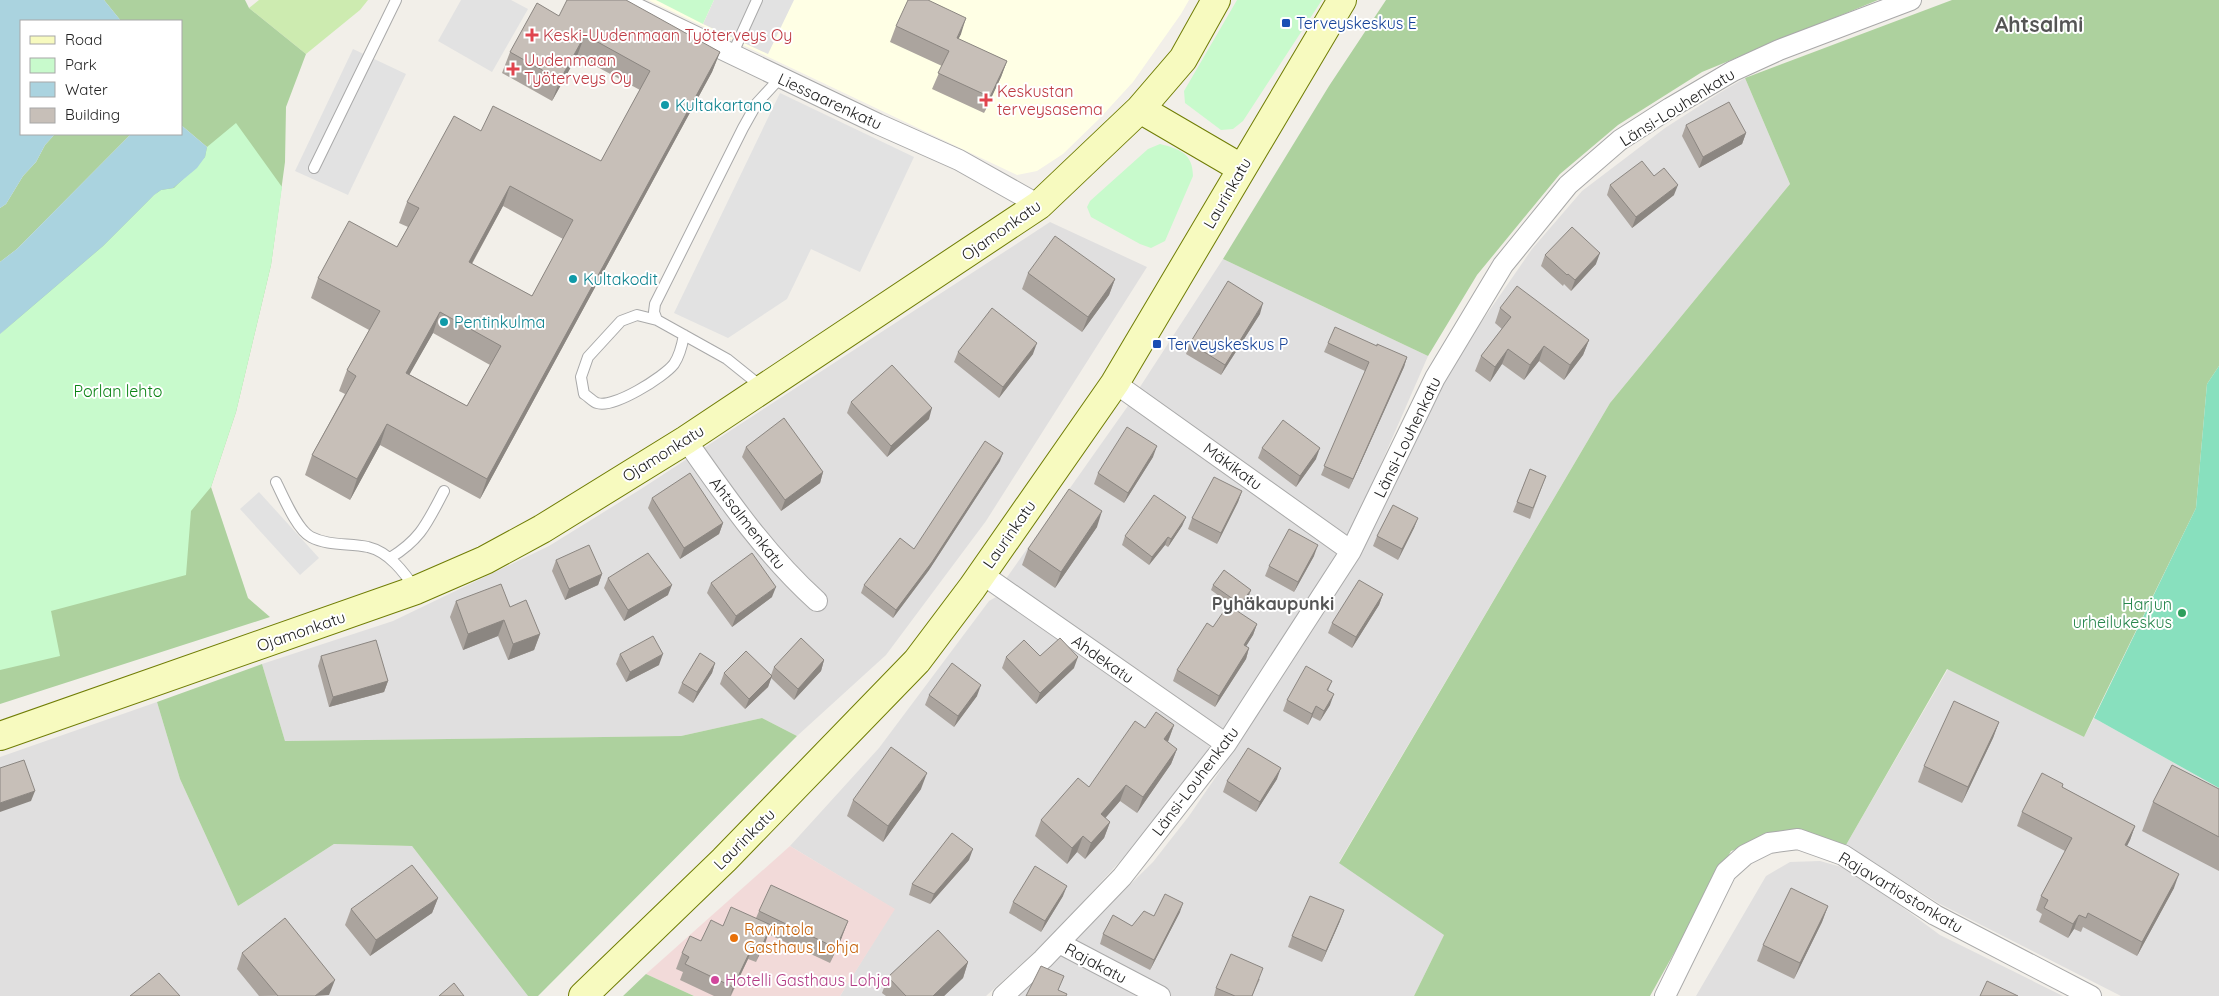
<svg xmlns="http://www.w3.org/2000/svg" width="2219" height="996" font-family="Quicksand,sans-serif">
<rect width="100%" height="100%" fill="#f2efe9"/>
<!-- residential -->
<path fill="#e0dfdf" d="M1745 78 1790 184 1610 403 1339 862 1444 935 1414 996H1017L1153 862 1189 816 1248 730 1369 532 1446 373 1532 249 1582 191 1665 128 1721 92Z
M1050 222 1147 267 986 521 886 655 797 736 762 718 681 736 285 741 262 664 393 621 549 546 641 489Z
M1223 259 1428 356 1347 542 1138 390Z
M1130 403 1344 551 1224 735 1003 583Z
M996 597 1209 742 1210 750 1123 858 1051 937 986 996H840L894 909 790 846 879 748 989 601Z
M1948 669 2084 737 2094 718 2219 788V996H2121L1940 904 1846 845Z
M157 702 180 779 238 906 334 844 412 846 528 996H0V757Z
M1820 861 1852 870 1940 935 2063 996H1696L1766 876 1790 862Z"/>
<!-- commercial -->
<path fill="#f2dad9" d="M790 846 895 909 840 996H694L646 974Z"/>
<!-- education -->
<path fill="#ffffe5" d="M648 0H1189L1181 14 1133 82 1100 118 1063 154 1037 171 1017 175Z"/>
<!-- grass -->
<path fill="#cdebb0" d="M259 0H368L360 10 306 54 249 8Z"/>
<!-- forest -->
<path fill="#add19e" d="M104 0H245L249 8 306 54 286 107 285 162 271 265 236 412 211 487 248 598 270 617 0 704V334L207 147 181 125V21H121Z
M1386 0H1878L1702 72 1618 125 1560 174 1477 275 1428 356 1223 259 1329 86Z
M1952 0H2219V366L2207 384 2196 508 2084 737 1947 669 1846 845 1796 829 1731 851 1650 996H1414L1444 935 1339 863 1610 403 1790 184 1745 78Z
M55 134H131L17 249 0 262V208L6 204 23 176 36 162 45 145Z
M262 664 285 741 681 736 762 718 797 736 538 996H528L412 846 334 844 238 906 180 779 157 702Z
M646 974 694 996H623Z"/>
<!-- park -->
<path fill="#c8facc" d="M656 0H714L703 24Z
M1237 0H1322L1243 121 1233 129 1221 130 1185 103 1184 91Z
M236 123 282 187 271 265 236 412 211 487 191 511 186 575 51 611 60 656 0 670V334L103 246 154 195 161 190 174 188 205 157 207 147Z
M1160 144C1179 149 1193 153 1193 176L1165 241 1151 248 1140 244 1091 217 1087 207 1090 201 1148 149Z"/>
<!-- pitch -->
<path fill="#88e0be" d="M2219 366V788L2094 718 2196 508 2207 384Z"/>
<!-- parking -->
<path fill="#e2e2e2" d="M461 0H511L528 9 492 72 438 41Z
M714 0H794L768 54 703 24Z
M353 49 406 74 348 195 295 171Z
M780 93 914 157 860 272 811 249 787 299 728 338 674 313Z
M259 492 319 558 300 575 240 509Z"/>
<!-- water -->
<path fill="#aad3df" d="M0 0H104L121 21H21V134H55L45 145 36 162 23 176 6 204 0 208Z
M181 125 207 147 205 157 197 168 173 188 161 190 154 195 103 246 0 334V262L17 249 131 134H181Z"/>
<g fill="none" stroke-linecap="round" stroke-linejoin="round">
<defs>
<path id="lane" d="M732 55 757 0
M314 168 396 0
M657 320 637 315 621 321 588 357 581 377 584 394C588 396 593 402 597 403 613 409 664 377 674 364 680 355 682 346 684 335
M762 387 727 359 657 320 654 312 655 304 743 128 757 103 780 78
M276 482C283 496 297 530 311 537 328 546 349 543 368 547 389 552 404 572 416 590
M390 558C421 539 427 523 444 491"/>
<path id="street" d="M619 0 878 124 959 160 1039 205
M1115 383 1351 551
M686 440C726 497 765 554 817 601
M982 574 1226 744
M1059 943 1160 996
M1003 996 1043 959 1122 877 1226 744 1351 551 1435 378 1503 265 1568 185 1620 140 1670 108 1733 71 1779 50 1911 0
M1665 996 1726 872 1745 855 1769 843 1798 839 1843 855 1935 915 2091 996"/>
<path id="secondary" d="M1140 109 1241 168
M0 736 416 590 485 560 542 529 686 440 1039 205 1140 109 1183 59 1216 0
M583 996 724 860 917 661 972 588 1115 383 1342 0"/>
</defs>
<!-- lane casing -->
<use href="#lane" stroke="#a9a9a9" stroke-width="12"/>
<!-- street casing -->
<use href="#street" stroke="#a9a9a9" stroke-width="22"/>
<!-- secondary casing -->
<use href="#secondary" stroke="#707d05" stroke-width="30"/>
<!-- lane -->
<use href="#lane" stroke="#fff" stroke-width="10"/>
<!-- street -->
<use href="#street" stroke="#fff" stroke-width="20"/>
<!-- secondary -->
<use href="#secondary" stroke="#f7fabf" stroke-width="28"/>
</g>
<!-- wall -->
<path fill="#aba49e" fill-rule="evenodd" d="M559 16 720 52 712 72 480 499 380 445 350 500 305 475 312 455 345 394 339 391 347 370 369 330 311 298 318 278 397 247 408 227 399 223 407 202 601 161 640 90 577 56 552 101 502 73 510 52ZM503 206 563 239 532 296 472 264ZM433 333 490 365 467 406 409 374Z
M896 26 961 34 958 39 1007 61 1001 77 984 113 932 89 942 66 890 42Z
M1686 125 1746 133 1742 144 1699 168 1682 136Z
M1654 176 1674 195 1632 228 1607 195 1610 185Z
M1545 255 1596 264 1571 291 1564 284 1563 286 1541 266Z
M1028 273 1115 279 1109 295 1082 332 1022 289Z
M1500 308 1589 340 1583 355 1564 380 1539 361 1524 380 1502 364 1490 382 1475 371 1481 356 1502 329 1495 323Z
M1260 314 1221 375 1186 354 1190 343Z
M1328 343 1377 346 1407 357 1404 367 1349 489 1321 475 1365 371 1324 352Z
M958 352 1033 354 999 398 954 362Z
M851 402 929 419 887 457 847 413Z
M746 447 823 472 820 483 781 511 742 457Z
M1262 448 1316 459 1296 487 1258 458Z
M1153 457 1124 503 1094 484 1098 473Z
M1000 461 929 570 893 618 861 593 864 585 914 549Z
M1530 469 1546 476 1530 519 1513 512Z
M1242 491 1238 502 1217 544 1188 529 1192 518Z
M652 498 723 523 719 534 680 559 648 508Z
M1186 517 1182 526 1168 547 1165 545 1149 565 1122 545 1125 536Z
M1418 518 1414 528 1398 560 1373 546 1377 536Z
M1097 527 1055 588 1022 565 1028 549Z
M1314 556 1294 592 1265 576 1269 566Z
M556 560 602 574 598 585 565 600 552 571Z
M608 578 668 595 624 621 604 588Z
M711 583 772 597 732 627 707 593Z
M1213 585 1251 590 1249 595 1238 610 1211 590Z
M1383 594 1379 605 1352 648 1328 633 1332 623Z
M456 601 510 607 540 634 534 650 508 660 498 636 463 650 450 617Z
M1257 624 1253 635 1246 646 1249 648 1246 659 1215 707 1173 681 1177 670Z
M620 654 659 665 626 682 616 664Z
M321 656 388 681 384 692 329 707 318 666Z
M1040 656 1074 668 1036 704 1002 668 1006 657Z
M824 660 821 671 794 700 771 678 768 687 745 709 720 684 724 673 771 675 774 667Z
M715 663 712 673 693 703 678 693 682 683Z
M1332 681 1328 691 1330 705 1320 721 1312 717 1308 725 1283 711 1287 700Z
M929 695 977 696 954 727 925 705Z
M1999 722 1993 738 1962 803 1918 782 1924 766Z
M1174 725 1168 742 1177 749 1171 764 1137 813 1120 801 1105 818 1110 822 1104 838 1085 859 1077 852 1067 864 1035 836 1041 820 1089 787 1145 728Z
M1277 779 1256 812 1223 792 1227 781Z
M2062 787 2135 826 2130 840 2127 846 2174 888 2137 956 2083 927 2081 932 2074 929 2068 938 2039 922 2042 914 2036 910 2041 896 2065 851 2017 826 2022 812Z
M921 789 883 842 847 816 853 800Z
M2219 789V871L2142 831 2153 802Z
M969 860 930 904 909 895 912 884Z
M1063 896 1041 932 1009 913 1013 902Z
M438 898 432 913 370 956 345 925 351 909Z
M1828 906 1822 922 1794 979 1757 961 1763 945Z
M759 911 842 937 830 963 768 934 756 962 748 959 731 996H714L680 980 683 972 676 969 682 953 723 926 756 918Z
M1180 912 1150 970 1100 944 1103 934 1132 926 1154 916Z
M1340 921 1322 962 1288 947 1292 936Z
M242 953 329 995 259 996 237 969Z
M968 962 963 978 944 996H886L882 993 888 977Z
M1260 979 1252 996H1214L1216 988Z"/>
<!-- shaded-wall -->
<path fill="#8b8681" d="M966 18 961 34 951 54 957 38Z
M585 35 577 56 552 101 560 80Z
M720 52 712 72 480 499 487 479Z
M1007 61 1001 77 984 113 990 97Z
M1746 133 1742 144 1699 168 1703 157Z
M1678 185 1674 195 1632 228 1636 217Z
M510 186 503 206 461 283 469 262Z
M1600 253 1596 264 1571 291 1575 280Z
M1115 279 1109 295 1082 332 1088 317Z
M1263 303 1260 314 1221 375 1225 365Z
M440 312 433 333 399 393 406 373Z
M1589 340 1583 355 1564 380 1570 365Z
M1037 343 1033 354 999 398 1003 387Z
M1544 346 1539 361 1524 380 1530 365Z
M1508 349 1502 364 1490 382 1495 367Z
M1407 357 1404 367 1349 489 1353 479Z
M932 408 929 419 887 457 891 446Z
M387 424 380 445 350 500 357 479Z
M1157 446 1153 457 1124 503 1128 493Z
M1320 448 1316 459 1296 487 1300 476Z
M1003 453 1000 461 929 570 893 618 896 610Z
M823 472 820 483 781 511 785 500Z
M1242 491 1238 502 1217 544 1221 533Z
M1102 511 1097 527 1055 588 1061 572Z
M1186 517 1182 526 1168 547 1171 539Z
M1418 518 1414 528 1398 560 1402 549Z
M723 523 719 534 680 559 684 548Z
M1168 537 1165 545 1149 565 1152 557Z
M1318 545 1314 556 1294 592 1298 582Z
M602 574 598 585 565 600 569 589Z
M672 585 668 595 624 621 628 610Z
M776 587 772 597 732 627 736 616Z
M1251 590 1249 595 1238 610 1240 604Z
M1383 594 1379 605 1352 648 1356 637Z
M504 620 498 636 463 650 468 634Z
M1257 624 1253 635 1240 656 1244 645Z
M540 634 534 650 508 660 513 644Z
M1249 648 1246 659 1215 707 1219 696Z
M663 654 659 665 626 682 630 672Z
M1078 657 1074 668 1036 704 1040 693Z
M824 660 821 671 794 700 798 689Z
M715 663 712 673 693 703 697 692Z
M772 676 768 687 745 709 749 699Z
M388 681 384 692 329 707 333 697Z
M981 685 977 696 954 727 958 716Z
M1334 694 1330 705 1320 721 1324 711Z
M1316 706 1312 717 1308 725 1312 714Z
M1999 722 1993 738 1962 803 1968 787Z
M1174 725 1168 741 1158 755 1164 739Z
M1177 749 1171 764 1137 813 1143 797Z
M1281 768 1277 779 1256 812 1260 802Z
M927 773 921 789 883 842 888 826Z
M1126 785 1120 801 1095 830 1101 814Z
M35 791 31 801 0 812V803Z
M1110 822 1104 838 1085 859 1091 843Z
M2135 826 2130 840 2120 859 2125 845Z
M1083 836 1077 852 1067 864 1072 848Z
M973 849 969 860 930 904 934 894Z
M2179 874 2174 888 2137 956 2142 942Z
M1067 886 1063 896 1041 932 1045 921Z
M438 898 432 913 370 956 376 940Z
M1183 903 1180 912 1150 970 1154 960Z
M1828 906 1822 922 1794 979 1800 963Z
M1344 910 1340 921 1322 962 1326 951Z
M2079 915 2074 929 2068 938 2073 924Z
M848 921 842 937 830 963 836 948Z
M771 925 766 941 756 962 762 946Z
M754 943 748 959 730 996 733 987Z
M968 962 963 978 944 996H933Z
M335 980 329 995 315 996Z"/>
<!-- building -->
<path fill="#c7bfb8" stroke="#8b8681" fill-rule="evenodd" d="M567 0H626L720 52 487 479 387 424 357 479 312 455 356 376 347 370 380 311 318 278 349 221 397 247 419 208 407 202 454 116 481 131 493 106 601 161 650 71 585 35 560 80 510 52 537 3 559 16ZM510 186 573 220 532 296 469 262ZM440 312 501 346 467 406 406 373Z
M908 0H928L966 18 957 38 1007 61 990 97 938 73 949 51 896 26Z
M1729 102 1746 133 1703 157 1686 125Z
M1642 161 1654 176 1664 168 1678 185 1636 217 1610 185Z
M1572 227 1600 253 1575 280 1568 274 1567 275 1545 255Z
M1055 236 1115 279 1088 317 1028 273Z
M1228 281 1263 303 1225 365 1190 343Z
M1517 286 1589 340 1570 365 1544 346 1530 365 1508 349 1495 367 1481 356 1511 317 1500 308Z
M992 308 1037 343 1003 387 958 352Z
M1335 327 1377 346V344L1407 357 1353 479 1324 466 1369 362 1328 343Z
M892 365 932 408 891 446 851 402Z
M784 418 823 472 785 500 746 447Z
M1283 420 1320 448 1300 476 1262 448Z
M1127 427 1157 446 1128 493 1098 473Z
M985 441 1003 453 932 562 896 610 864 585 900 538 914 549Z
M1530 469 1546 476 1533 508 1517 502Z
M690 473 723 523 684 548 652 498Z
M1214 477 1242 491 1221 533 1192 518Z
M1069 489 1102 511 1061 572 1028 549Z
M1154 495 1186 517 1171 539 1168 537 1152 557 1125 536Z
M1393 505 1418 518 1402 549 1377 536Z
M1289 529 1318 545 1298 582 1269 566Z
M589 545 602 574 569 589 556 560Z
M648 553 672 585 628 610 608 578Z
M752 553 776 587 736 616 711 583Z
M1224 570 1251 590 1240 604 1213 585Z
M1359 580 1383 594 1356 637 1332 623Z
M501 584 510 607 526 600 540 634 513 644 504 620 468 634 456 601Z
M1228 605 1257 624 1244 645 1249 648 1219 696 1177 670 1207 623 1213 627Z
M653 636 663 654 630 672 620 654Z
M801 638 824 660 798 689 774 667Z
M1060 638 1078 657 1040 693 1006 657 1024 640 1040 656Z
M376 640 388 681 333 697 321 656Z
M746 651 772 676 749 699 724 673Z
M700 653 715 663 697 692 682 683Z
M952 663 981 685 958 716 929 695Z
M1306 666 1332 681 1327 690 1334 694 1324 711 1316 706 1312 714 1287 700Z
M1954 701 1999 722 1968 787 1924 766Z
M1156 712 1174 725 1164 739 1177 749 1143 797 1126 785 1101 814 1110 822 1091 843 1083 836 1072 848 1041 820 1078 778 1089 787 1135 721 1145 728Z
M891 747 927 773 888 826 853 800Z
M1248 748 1281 768 1260 802 1227 781Z
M24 760 35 791 0 803V768Z
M2172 765 2219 789V837L2153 802Z
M2042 773 2063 784 2062 787 2135 826 2125 845 2179 874 2142 942 2088 913 2086 918 2079 915 2073 924 2044 908 2048 900 2041 896 2072 838 2022 812Z
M952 833 973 849 934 894 912 884Z
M412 865 438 898 376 940 351 909Z
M1035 866 1067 886 1045 921 1013 902Z
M771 885 848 921 836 948 759 911Z
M1791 888 1828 906 1800 963 1763 945Z
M1165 894 1183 903 1154 960 1103 934 1113 915 1132 926 1144 911 1154 916Z
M1310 896 1344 910 1326 951 1292 936Z
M731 907 771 925 762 946 754 943 733 987 685 964 689 957 682 953 690 936 701 941 711 920 723 926Z
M285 918 335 980 315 996H278L242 953Z
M938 930 968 962 933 996H906L888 977Z
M1231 954 1263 968 1252 996H1235L1216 988Z
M1041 966 1064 976 1058 990 1067 994 1066 996H1026Z
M159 973 180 996H130Z
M1987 981 2018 996H1980Z
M454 983 464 996H439Z"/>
<!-- markers -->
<g fill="#1a4fb4" stroke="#fff" stroke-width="2">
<rect x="1281" y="18" width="10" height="10" rx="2.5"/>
<rect x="1152" y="339" width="10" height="10" rx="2.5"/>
</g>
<g fill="#e0444e" stroke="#fff" stroke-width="2">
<path d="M529.5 27.5h5v5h5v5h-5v5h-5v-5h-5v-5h5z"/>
<path d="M510.5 61.5h5v5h5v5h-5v5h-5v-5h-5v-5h5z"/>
<path d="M983.5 92.5h5v5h5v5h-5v5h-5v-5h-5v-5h5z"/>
</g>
<g fill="#0f9aa8" stroke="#fff" stroke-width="2">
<circle cx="665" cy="105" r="5"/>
<circle cx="573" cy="279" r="5"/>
<circle cx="444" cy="322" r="5"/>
</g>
<circle fill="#2e9e5b" stroke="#fff" stroke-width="2" cx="2182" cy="613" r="5"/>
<circle fill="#e8710a" stroke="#fff" stroke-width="2" cx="734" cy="938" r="5"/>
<circle fill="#d1479c" stroke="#fff" stroke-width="2" cx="715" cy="980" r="5"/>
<g text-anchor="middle" stroke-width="4" stroke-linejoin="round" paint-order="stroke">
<!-- transit labels -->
<g font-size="16" fill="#164399" stroke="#fff" text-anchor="start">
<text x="1296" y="29">Terveyskeskus E</text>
<text x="1167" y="350">Terveyskeskus P</text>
</g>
<!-- health labels -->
<g font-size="16" fill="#be3a42" stroke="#fff" text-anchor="start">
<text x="543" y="41">Keski-Uudenmaan Työterveys Oy</text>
<text x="524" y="66">Uudenmaan<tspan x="524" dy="18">Työterveys Oy</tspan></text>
<text x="997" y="97">Keskustan<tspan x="997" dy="18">terveysasema</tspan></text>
</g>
<!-- street labels -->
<g font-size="16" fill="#222" stroke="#fff">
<text transform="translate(830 101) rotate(25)" y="6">Liessaarenkatu</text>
<text transform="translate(1677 107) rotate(-32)" y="6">Länsi-Louhenkatu</text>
<text transform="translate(1227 193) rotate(-60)" y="6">Laurinkatu</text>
<text transform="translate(1001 230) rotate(-35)" y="6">Ojamonkatu</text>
<text transform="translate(1407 437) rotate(-64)" y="6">Länsi-Louhenkatu</text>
<text transform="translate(663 453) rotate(-32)" y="6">Ojamonkatu</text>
<text transform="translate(1233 466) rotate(36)" y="6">Mäkikatu</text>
<text transform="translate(748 523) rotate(52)" y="6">Ahtsalmenkatu</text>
<text transform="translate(1009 534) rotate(-55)" y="6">Laurinkatu</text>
<text transform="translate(301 631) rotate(-19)" y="6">Ojamonkatu</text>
<text transform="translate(1103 659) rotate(35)" y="6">Ahdekatu</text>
<text transform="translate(1195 781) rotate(-53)" y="6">Länsi-Louhenkatu</text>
<text transform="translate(744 839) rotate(-45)" y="6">Laurinkatu</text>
<text transform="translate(1901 892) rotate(31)" y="6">Rajavartiostonkatu</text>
<text transform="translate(1096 963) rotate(28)" y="6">Rajakatu</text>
</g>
<!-- culture labels -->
<g font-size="16" fill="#0d838f" stroke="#fff" text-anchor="start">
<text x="675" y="111">Kultakartano</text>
<text x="583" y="285">Kultakodit</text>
<text x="454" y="328">Pentinkulma</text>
</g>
<!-- park labels -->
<g font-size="16" fill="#0c8416" stroke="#fff">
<text x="118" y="397">Porlan lehto</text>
</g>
<!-- leisure labels -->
<g font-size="16" fill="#27864d" stroke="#fff" text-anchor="end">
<text x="2172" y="610">Harjun<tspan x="2172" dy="18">urheilukeskus</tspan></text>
</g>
<!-- food labels -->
<g font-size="16" fill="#c56008" stroke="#fff" text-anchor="start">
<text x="744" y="935">Ravintola<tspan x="744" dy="18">Gasthaus Lohja</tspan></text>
</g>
<!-- hotel labels -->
<g font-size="16" fill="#b23c85" stroke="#fff" text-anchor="start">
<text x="725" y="986">Hotelli Gasthaus Lohja</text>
</g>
<!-- neighbourhood labels -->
<g font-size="18" font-weight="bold" fill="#555" stroke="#fff">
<text x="1273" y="610">Pyhäkaupunki</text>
</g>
<!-- district labels -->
<g font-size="21" font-weight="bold" fill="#555" stroke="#fff">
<text x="2039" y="32">Ahtsalmi</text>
</g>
</g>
<!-- legend -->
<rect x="20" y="20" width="162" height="115" fill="#ffffff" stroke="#a7a7a7"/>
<rect x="30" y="36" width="25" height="8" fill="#f7fabf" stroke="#a7a7a7"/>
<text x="65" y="45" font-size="15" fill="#222222">Road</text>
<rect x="30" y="58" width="25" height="15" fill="#c8facc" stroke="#a7a7a7"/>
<text x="65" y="70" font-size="15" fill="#222222">Park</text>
<rect x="30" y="82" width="25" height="15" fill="#aad3df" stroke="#a7a7a7"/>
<text x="65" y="95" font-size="15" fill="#222222">Water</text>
<rect x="30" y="108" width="25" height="15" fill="#c7bfb8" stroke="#a7a7a7"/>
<text x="65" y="120" font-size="15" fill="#222222">Building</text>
</svg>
